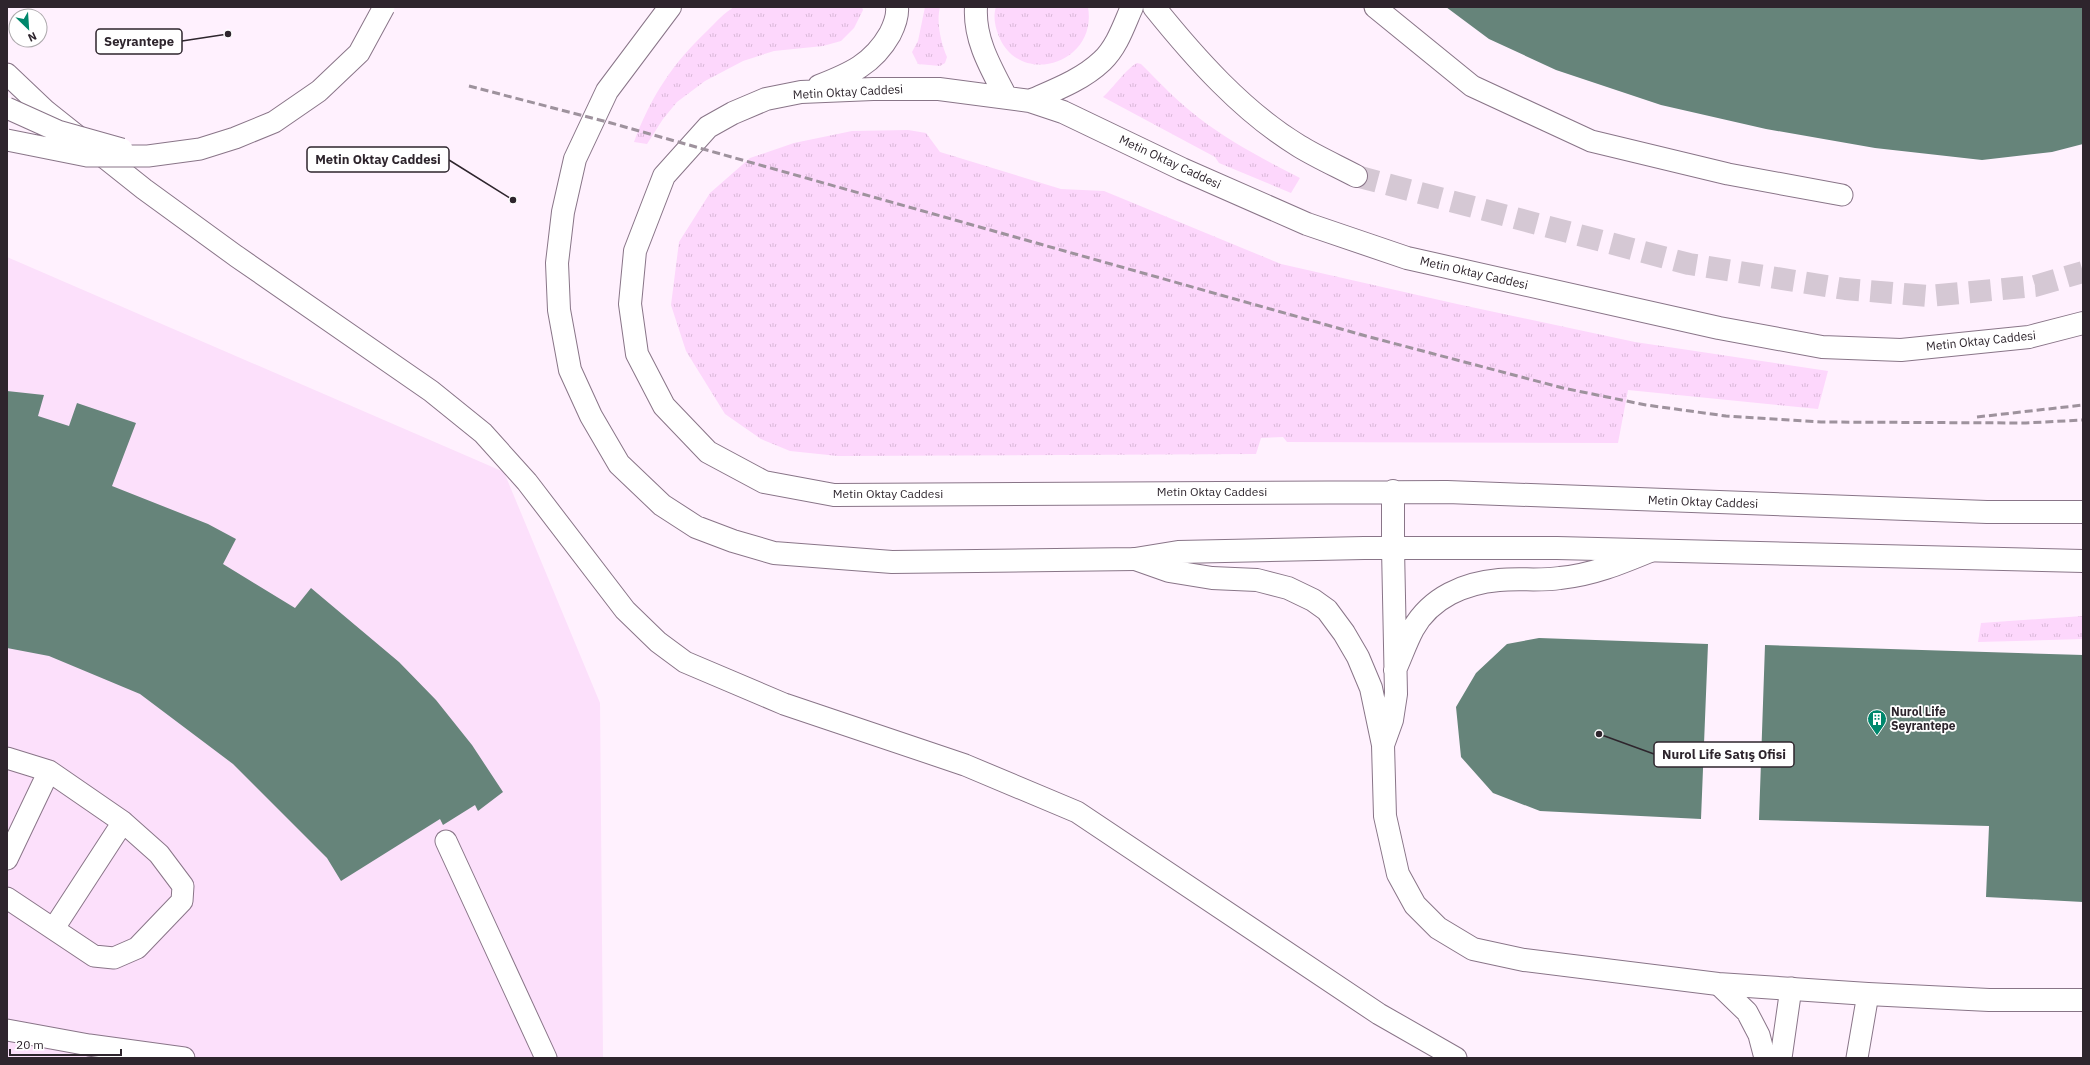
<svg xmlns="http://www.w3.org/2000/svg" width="2090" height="1065" font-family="'IBM Plex Sans',sans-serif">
<defs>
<pattern id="grass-tufts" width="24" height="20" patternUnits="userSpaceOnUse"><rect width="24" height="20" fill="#fdd7fc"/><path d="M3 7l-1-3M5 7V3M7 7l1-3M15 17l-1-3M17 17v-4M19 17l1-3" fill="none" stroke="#d9b8d8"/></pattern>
</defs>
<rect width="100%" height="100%" fill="#fff1fe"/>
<!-- built -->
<path fill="#fce0fb" d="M7 257 504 472 600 703 603 1058H7Z"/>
<!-- grass -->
<path fill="url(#grass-tufts)" d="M734 7H862L863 10 854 28 841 41 823 46 774 51 743 61 705 81 677 102 663 119 647 144 634 142C651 96 673 63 708 30 716 22 724 13 734 7Z
M925 7H940C936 22 941 43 947 57L945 63 940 66 918 64 912 52 918 41Z
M996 7H1088C1098 65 1017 88 998 34 995 26 993 16 996 7Z
M1137 63 1141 64C1160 83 1178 102 1199 118 1230 142 1265 160 1300 178L1291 193 1219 163 1215 157 1103 97C1113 88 1127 68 1137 63Z
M908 130 926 133 940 152 1061 189 1104 191 1281 264 1457 304 1635 342 1828 371 1818 409 1628 390 1618 443 1287 442 1283 437 1261 438 1256 454 838 456 790 451 761 439 725 414 686 351 671 305 679 242 710 193 750 158 794 143 852 131Z
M2083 616V639L1978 642 1981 623Z"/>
<!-- building -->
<path fill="#66847a" d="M1446 7H2083V144L2052 152 1982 160 1875 148 1766 129 1661 105 1556 70 1489 39Z
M7 391 44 395 38 416 69 426 77 403 136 423 112 486 208 524 236 539 223 564 295 608 311 588 399 662 436 700 472 745 503 792 478 811 475 805 443 825 440 819 341 881 327 858 233 764 140 694 49 656 7 648Z
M1539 638 1708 644 1701 819 1540 811 1493 793 1461 757 1456 707 1476 673 1507 644Z
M1765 645 2083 655V902L1986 897 1989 826 1759 820Z"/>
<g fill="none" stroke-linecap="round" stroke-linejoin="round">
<!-- primary-tunnel -->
<path stroke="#d5c8d4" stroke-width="22" stroke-dasharray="22 11" stroke-linecap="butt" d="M1356 176 1689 264 1845 289 1929 296 2035 286 2083 272"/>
<defs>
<path id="service" d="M1375 7 1472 86 1591 141 1728 174 1842 195
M7 74 46 111 144 189 236 256 431 391 483 433 527 482 625 610 658 642 685 662 784 704 965 765 1077 812 1379 1014 1456 1058
M7 758 49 771 123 822 159 854 183 886 182 901 137 948 114 958 94 956 7 898
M446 841 546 1058
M7 859 49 771
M54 928 123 822
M1718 984 1747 1012 1759 1035 1765 1058
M7 1030 89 1045 184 1058
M1781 1058 1791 988
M1857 1058 1868 994"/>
<path id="tertiary" d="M1135 559 1169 571 1212 578 1257 580 1288 588 1313 600 1327 610 1344 633 1358 657 1371 688 1383 745 1385 816 1398 874 1415 905 1438 928 1473 949 1524 960 1718 984 1868 994 1989 1000H2083
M1395 670C1401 657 1406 642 1413 629 1431 597 1465 583 1499 580 1519 578 1540 581 1560 578 1592 575 1621 563 1650 551
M1383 745 1392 720 1396 694 1393 548"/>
<path id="primary" d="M670 7 607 91 575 159 563 212 557 263 559 310 570 370 591 416 619 464 662 505 696 527 733 541 774 553 892 562 1135 559 1178 552 1364 548H1557L2083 561
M976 7C974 40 991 68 1006 97
M1154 7C1195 58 1243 112 1299 146 1317 157 1337 166 1356 176
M819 86C850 74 873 64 890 34 894 26 898 16 897 7
M1030 101C1055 90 1082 80 1102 61 1117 47 1124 25 1132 7
M2083 323 2029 337 1901 350 1822 347 1719 328 1407 258 1307 224 1182 169 1063 112 1030 101 939 89H873L801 92 766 99 733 113 708 127 664 176 635 251 630 304 637 354 664 406 708 452 764 482 834 495 1447 492 1987 512H2083
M1393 491V548"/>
</defs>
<!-- service casing -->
<use href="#service" stroke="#897588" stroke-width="23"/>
<!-- tertiary casing -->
<use href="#tertiary" stroke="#897588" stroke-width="24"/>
<!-- primary casing -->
<use href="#primary" stroke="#897588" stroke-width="24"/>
<!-- service -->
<use href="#service" stroke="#fff" stroke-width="21"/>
<!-- tertiary -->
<use href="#tertiary" stroke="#fff" stroke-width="22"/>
<!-- primary -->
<use href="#primary" stroke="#fff" stroke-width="22"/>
<!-- rail -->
<path stroke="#9e929d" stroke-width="3" stroke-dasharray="8 4" stroke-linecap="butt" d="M469 86 611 123 1366 336 1563 388 1646 405 1726 416 1821 422 2026 423 2083 420
M1977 417 2083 405"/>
<defs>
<path id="service-bridge" d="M7 108 58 131 122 149
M7 140 87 156H148L200 149 235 138 274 122 319 91 359 53 384 7"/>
</defs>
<!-- service-bridge casing -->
<use href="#service-bridge" stroke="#897588" stroke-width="23" stroke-linecap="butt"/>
<!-- service-bridge -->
<use href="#service-bridge" stroke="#fff" stroke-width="21"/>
</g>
<!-- icons -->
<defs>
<symbol id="building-pin" viewBox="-11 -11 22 30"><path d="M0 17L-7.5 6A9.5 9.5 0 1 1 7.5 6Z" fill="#00876c" stroke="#fff"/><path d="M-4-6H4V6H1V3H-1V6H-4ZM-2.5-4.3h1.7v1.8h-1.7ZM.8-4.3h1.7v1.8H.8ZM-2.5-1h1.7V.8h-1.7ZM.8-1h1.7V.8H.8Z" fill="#fff"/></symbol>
</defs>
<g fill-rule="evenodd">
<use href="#building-pin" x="1866" y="708" width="22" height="30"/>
</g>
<g text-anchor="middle" stroke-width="3.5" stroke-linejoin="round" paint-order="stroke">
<!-- street labels -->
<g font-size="12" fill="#2e252d" stroke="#fff">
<text transform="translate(848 92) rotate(-3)" y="4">Metin Oktay Caddesi</text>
<text transform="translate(1170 162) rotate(25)" y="4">Metin Oktay Caddesi</text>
<text transform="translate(1474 273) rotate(13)" y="4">Metin Oktay Caddesi</text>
<text transform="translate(1981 341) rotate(-6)" y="4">Metin Oktay Caddesi</text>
<text x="1212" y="496">Metin Oktay Caddesi</text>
<text x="888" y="498">Metin Oktay Caddesi</text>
<text transform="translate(1703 502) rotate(2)" y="4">Metin Oktay Caddesi</text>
</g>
<!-- poi labels -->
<g font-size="12" font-weight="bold" fill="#2e252d" stroke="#fff" text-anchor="start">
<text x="1891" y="716">Nurol Life<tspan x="1891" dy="14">Seyrantepe</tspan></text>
</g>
</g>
<!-- callouts -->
<path fill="none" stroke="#2e252d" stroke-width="1.5" d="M228 34L182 41M513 200L449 160M1599 734L1654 754"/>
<g fill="#2e252d" stroke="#fff" stroke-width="1.5">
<circle cx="228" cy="34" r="4"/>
<circle cx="513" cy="200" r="4"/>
<circle cx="1599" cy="734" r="4"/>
</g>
<g fill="#fff" stroke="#2e252d" stroke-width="1.5">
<rect x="96" y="29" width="86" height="25" rx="4"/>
<rect x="307" y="147" width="142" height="25" rx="4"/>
<rect x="1654" y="742" width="140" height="25" rx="4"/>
</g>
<g font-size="13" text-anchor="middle" font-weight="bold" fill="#2e252d">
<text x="139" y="46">Seyrantepe</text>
<text x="378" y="164">Metin Oktay Caddesi</text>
<text x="1724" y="759">Nurol Life Satış Ofisi</text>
</g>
<!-- border -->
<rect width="2090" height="1065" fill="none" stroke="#2e252d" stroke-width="16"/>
<!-- north arrow -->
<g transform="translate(28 28) rotate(155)"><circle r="19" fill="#ffffff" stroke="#aba8ab"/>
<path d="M0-3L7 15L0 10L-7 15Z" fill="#00876c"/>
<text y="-6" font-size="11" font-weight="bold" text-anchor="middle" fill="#2e252d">N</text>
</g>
<!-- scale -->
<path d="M10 1049v6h111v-6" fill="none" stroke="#2e252d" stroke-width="2"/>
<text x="16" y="1049" font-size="12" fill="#2e252d" stroke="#ffffff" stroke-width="3" paint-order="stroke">20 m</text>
</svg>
